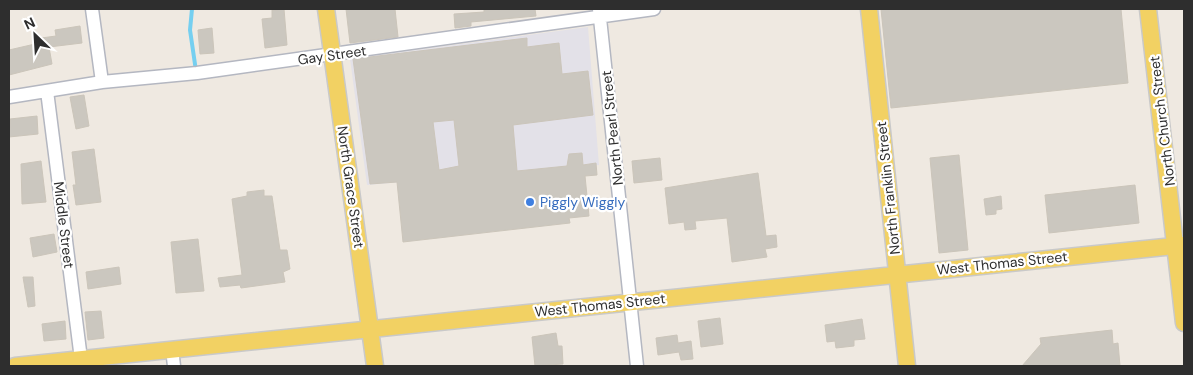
<svg xmlns="http://www.w3.org/2000/svg" width="1193" height="375" font-family="'DM Sans',sans-serif">
<rect width="100%" height="100%" fill="#efe9e1"/>
<!-- industrial -->
<path fill="#e3e1e8" d="M588 27 599 165 367 185 350 59Z"/>
<g fill="none" stroke-linecap="round" stroke-linejoin="round">
<!-- stream -->
<path stroke="#75cff0" stroke-width="4" d="M192 9 190 30 196 71"/>
</g>
<!-- building -->
<path fill="#cbc7bf" stroke="#cbc5ba" fill-rule="evenodd" d="M284 9 287 45 265 48 262 19 272 18V10Z
M346 9H395L398 37 350 43Z
M484 9H535L536 16 471 22V26L455 28 454 14 484 12Z
M881 9H1121L1128 83 891 108Z
M80 26 82 43 49 47 52 64 9 75V50L35 44 34 39 56 36 55 30Z
M212 28 214 53 200 54 198 30Z
M527 38V47L559 43 562 74 588 71 593 115 513 125 517 171 567 166 569 154 582 153 583 165 596 163 597 175 585 176 589 216 569 218 570 223 403 242 397 182 370 184 353 59ZM454 120 459 166 439 170 433 122Z
M84 95 89 126 76 129 70 97Z
M37 116 38 134 9 137 10 119Z
M94 149 101 202 76 205 73 185H76L72 152Z
M959 155 968 250 939 253 930 158Z
M660 158 662 180 634 183 632 161Z
M41 161 46 202 22 204 21 164Z
M758 173 766 236 776 235 777 247 765 249 767 257 732 262 727 218 695 221 696 229 685 230 684 222 669 224 665 188Z
M1135 185 1139 223 1049 233 1045 195Z
M264 190V196H272L280 250H287L290 269 283 272 285 282 241 288 240 285 220 287 218 278 242 275 232 199 247 196V192Z
M1001 196 1002 209 996 210V214L986 215 984 199Z
M54 234 57 252 33 257 30 238Z
M198 239 204 291 176 293 171 242Z
M119 267 121 284 88 289 86 272Z
M23 277H33L35 306 28 307Z
M101 311 104 338 88 340 85 312Z
M720 318 723 344 701 347 698 321Z
M862 319 865 339 854 340V346L836 348 835 341 827 342 825 325Z
M65 321 66 339 44 341 42 324Z
M1112 330 1113 344 1118 343 1120 366H1022L1041 344 1040 338Z
M556 333 558 346H562L563 364 535 366 532 337Z
M677 335 678 343 691 341 693 359 681 360 679 352 658 355 656 338Z"/>
<g fill="none" stroke-linecap="round" stroke-linejoin="round">
<defs>
<path id="minor" d="M92 9 102 82
M599 9 637 366
M47 91 81 359
M9 97 102 82 197 73 654 9
M172 349 174 366"/>
<path id="major" d="M326 9 375 366
M869 9 907 366
M1148 9 1184 323
M15 366 1184 245"/>
</defs>
<!-- minor casing -->
<use href="#minor" stroke="#b4b7c1" stroke-width="15"/>
<!-- major casing -->
<use href="#major" stroke="#c9c9c9" stroke-width="19"/>
<!-- minor -->
<use href="#minor" stroke="#fff" stroke-width="12"/>
<!-- major -->
<use href="#major" stroke="#f2d163" stroke-width="16"/>
</g>
<!-- markers -->
<circle fill="#3f7fe0" stroke="#fff" stroke-width="2" cx="530" cy="202" r="5"/>
<g text-anchor="middle" stroke-width="4.5" stroke-linejoin="round" paint-order="stroke">
<!-- street labels -->
<g font-size="14" fill="#2e2e2e" stroke="#fff">
<text transform="translate(332 55) rotate(-8)" y="5">Gay Street</text>
<text transform="translate(1162 121) rotate(-97)" y="5">North Church Street</text>
<text transform="translate(612 128) rotate(-96)" y="5">North Pearl Street</text>
<text transform="translate(351 187) rotate(82)" y="5">North Grace Street</text>
<text transform="translate(888 188) rotate(-96)" y="5">North Franklin Street</text>
<text transform="translate(64 225) rotate(83)" y="5">Middle Street</text>
<text transform="translate(1002 263) rotate(-6)" y="5">West Thomas Street</text>
<text transform="translate(600 305) rotate(-6)" y="5">West Thomas Street</text>
</g>
<!-- shop labels -->
<g font-size="14" fill="#366cbe" stroke="#fff" text-anchor="start">
<text x="540" y="207">Piggly Wiggly</text>
</g>
</g>
<!-- border -->
<rect width="1193" height="375" fill="none" stroke="#2e2e2e" stroke-width="20"/>
<!-- north arrow -->
<g transform="translate(35 35) rotate(335)" stroke="#ffffff" stroke-width="4" paint-order="stroke">
<path d="M0-4L9 19L0 12L-9 19Z" fill="#2e2e2e"/>
<text y="-8" font-size="14" font-weight="bold" text-anchor="middle" fill="#2e2e2e">N</text>
</g>
</svg>
